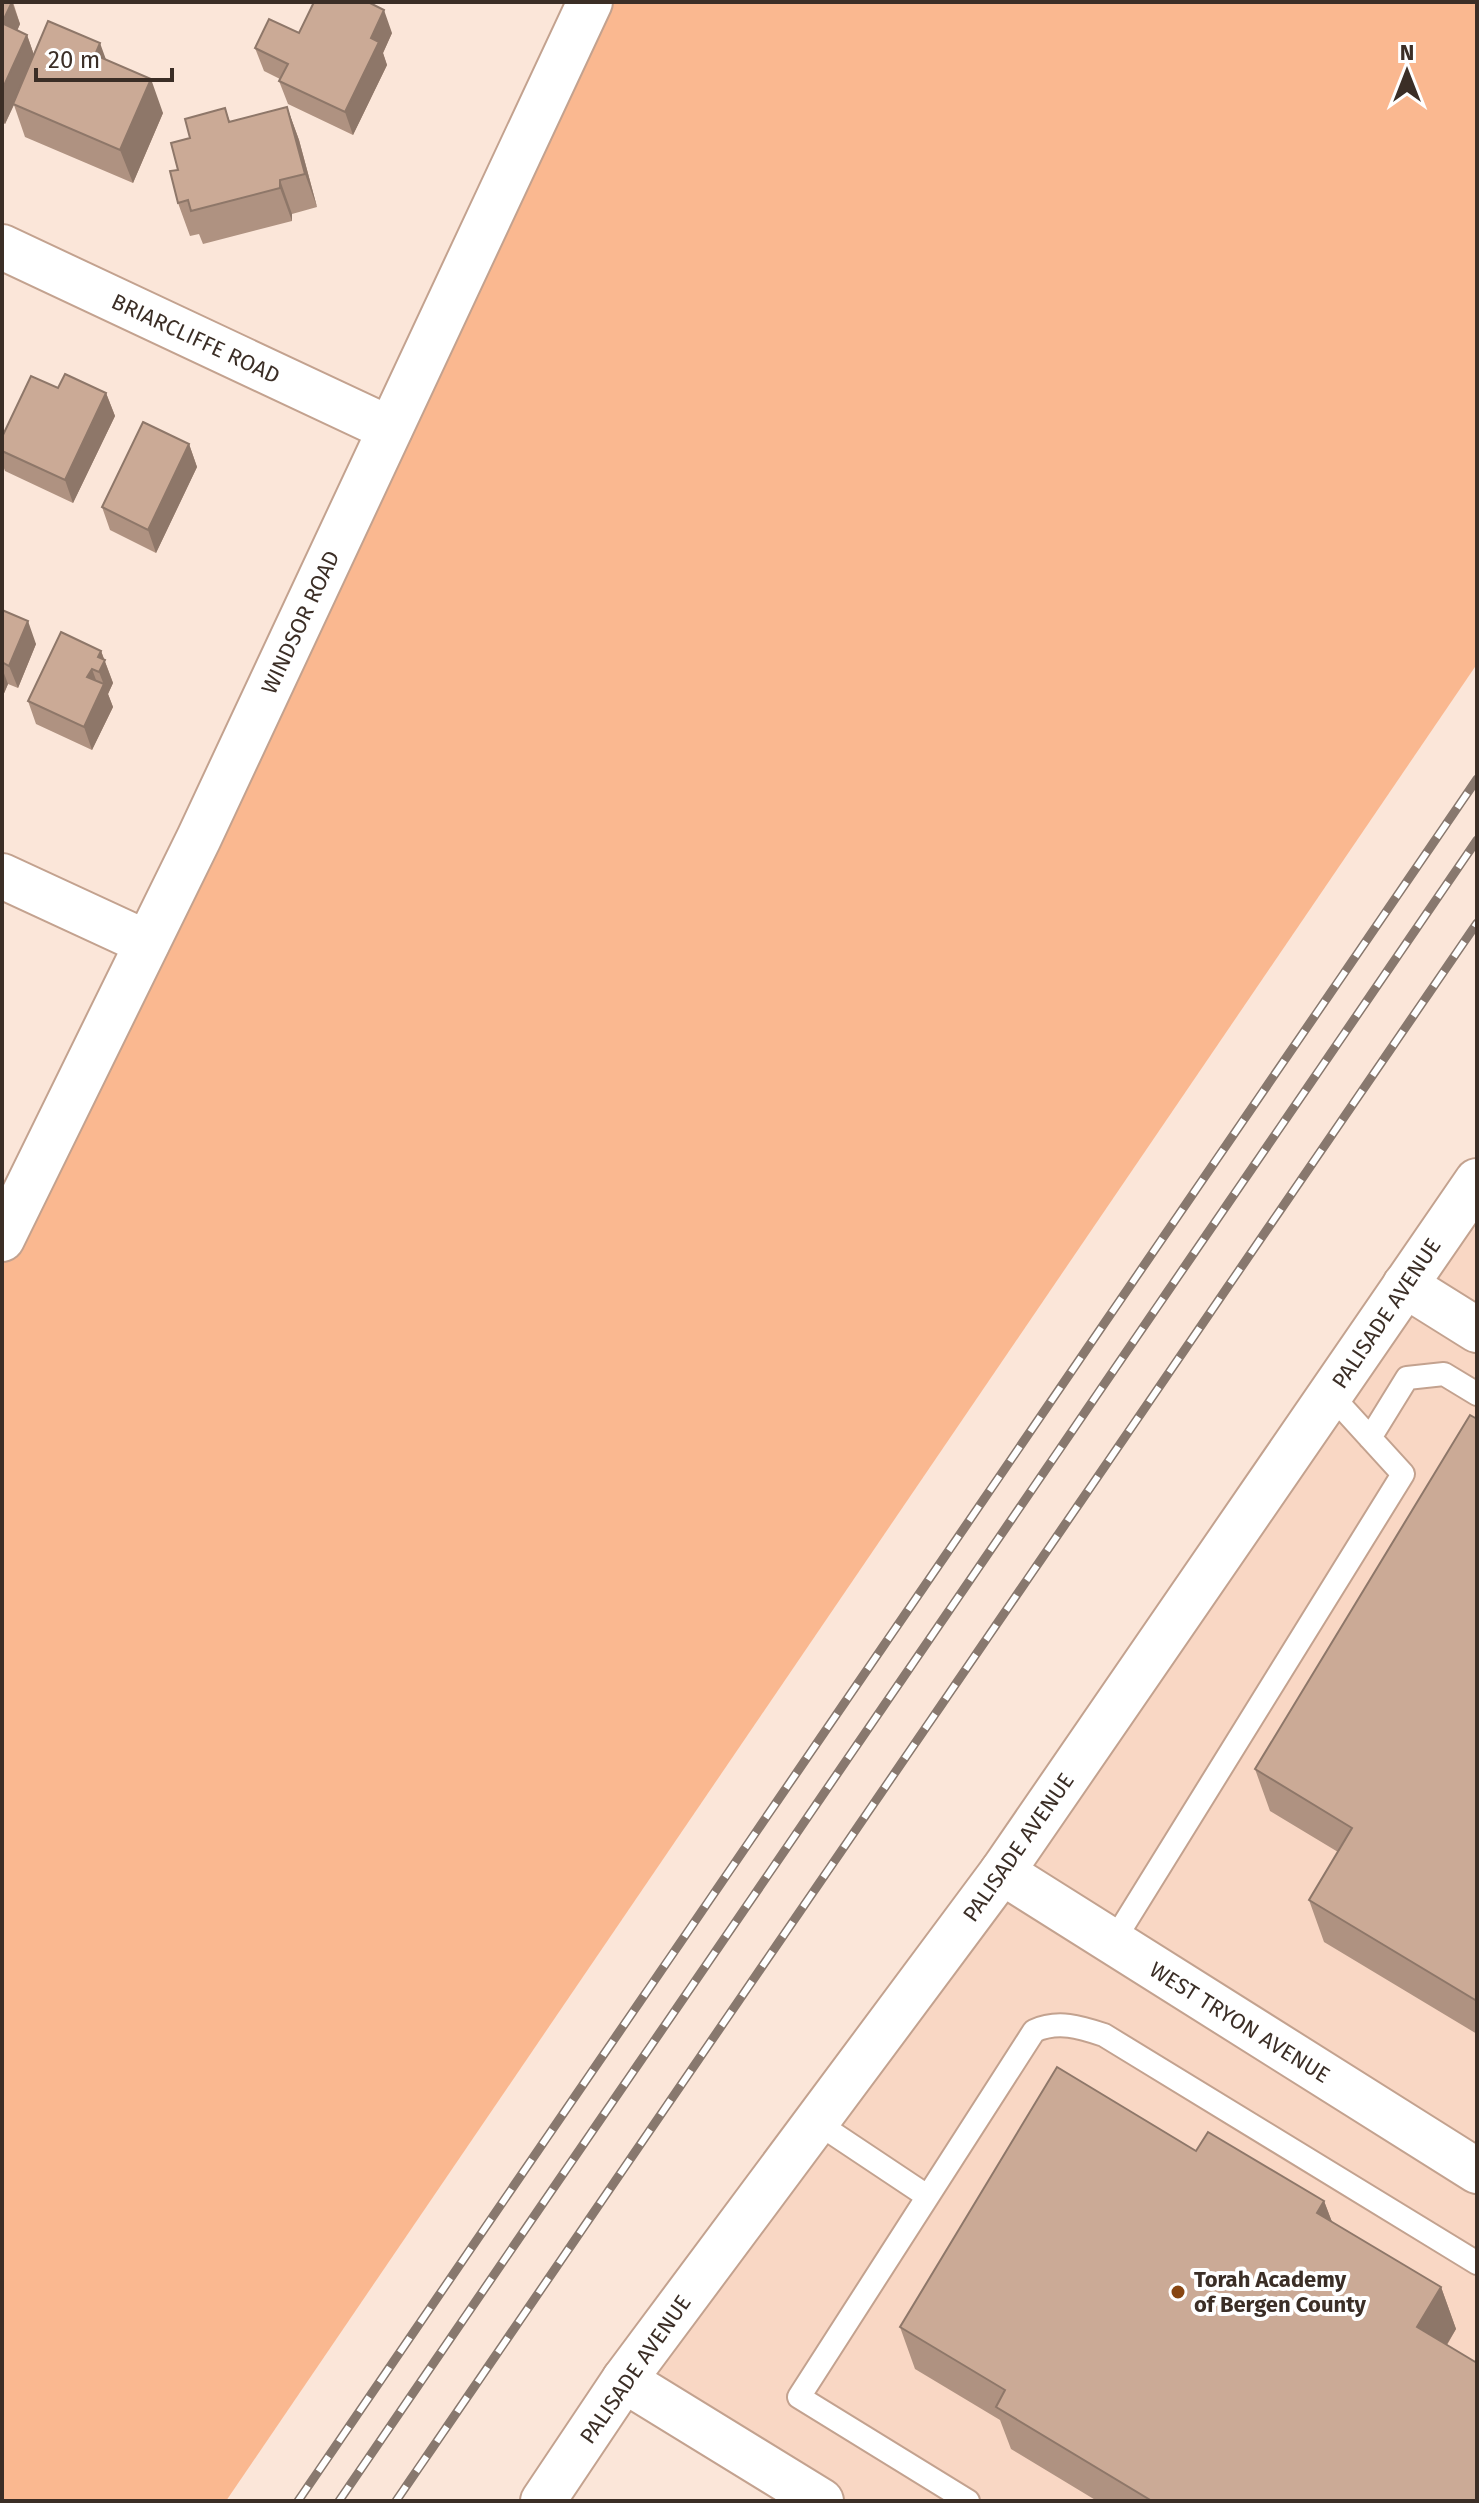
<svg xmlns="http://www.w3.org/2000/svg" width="1479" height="2503" font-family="'Fira Sans',sans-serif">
<rect width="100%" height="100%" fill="#fbe6d9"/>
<!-- built -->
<path fill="#f9d7c4" d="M1477 1181V2501H821L624 2380Z"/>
<!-- green -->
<path fill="#fab890" d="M590 2H1477V664L226 2501H2V1239Z"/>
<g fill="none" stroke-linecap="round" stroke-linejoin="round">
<defs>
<path id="lane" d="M1370 1438 1407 1378 1444 1374 1477 1394
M1113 1942 1403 1474 1331 1395
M816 2122 927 2196
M968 2501 799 2397 1034 2031C1058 2020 1080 2027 1104 2035L1477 2263"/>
<path id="street" d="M2 247 390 429
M2 876 147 943
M1405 1285 1477 1330
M1002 1872 1477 2171
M624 2380 821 2501"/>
<path id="secondary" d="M2 1239 199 838 590 2
M543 2501 624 2380 1002 1872 1477 1181"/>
</defs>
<!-- lane casing -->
<use href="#lane" stroke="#c3a28f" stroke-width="26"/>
<!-- street casing -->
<use href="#street" stroke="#c3a28f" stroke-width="48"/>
<!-- secondary casing -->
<use href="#secondary" stroke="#c3a28f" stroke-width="48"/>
<!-- lane -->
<use href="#lane" stroke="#fff" stroke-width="22"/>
<!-- street -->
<use href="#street" stroke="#fff" stroke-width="44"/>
<!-- secondary -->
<use href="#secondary" stroke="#fff" stroke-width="44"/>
<defs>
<path id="rail" d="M298 2501 1477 779
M339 2501 1477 840
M396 2501 1477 923"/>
</defs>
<!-- rail casing -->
<use href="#rail" stroke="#88786e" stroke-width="9"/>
<!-- rail -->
<use href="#rail" stroke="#fff" stroke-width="6" stroke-dasharray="18" stroke-linecap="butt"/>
</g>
<!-- wall -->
<path fill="#af9281" d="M2 2H13L20 24 17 31 27 35 34 55 106 60 163 113 133 183 25 137 14 105 5 124 2 122Z
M299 33H392L383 53 387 65 353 135 288 104 279 81 280 79 264 71 255 48Z
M287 107 299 140 317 207 292 214V221L203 244 199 234 190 236 178 203V170L190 138 225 108 230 122Z
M58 388 106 393 115 416 73 503 5 471 2 463V437Z
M189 444 197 467 156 553 110 530 102 507Z
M2 610 36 644 18 688 8 684 2 698Z
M101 651 113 683 108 694 113 707 92 750 36 724 28 701Z
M1477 1419V2034L1324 1942 1309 1900 1338 1852 1270 1811 1255 1769Z
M1196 2151 1324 2201 1332 2222 1441 2287 1456 2329 1447 2345 1477 2501H1097L1011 2449 1000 2420 915 2369 900 2327Z"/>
<!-- shaded-wall -->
<path fill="#8e7769" d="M12 2 20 24 10 46 2 23Z
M384 10 392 33 383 53 387 65 353 135 345 112 371 38Z
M27 35 35 58 5 124 2 116V90Z
M100 43 112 76 95 55Z
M151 79 163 113 133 183 120 150Z
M287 107 299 140 317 207 305 174Z
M280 180 292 214V221L280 188Z
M106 393 115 416 73 503 65 480Z
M189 444 197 467 156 553 148 530Z
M28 621 36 644 18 688 9 666Z
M101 651 113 683 108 694 113 707 92 750 84 727 104 685 99 672 98 657Z
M2 668 8 684 2 698Z
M92 669 100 691 87 677Z
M1324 2201 1340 2243 1317 2213Z
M1441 2287 1456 2329 1432 2369 1417 2327Z"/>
<!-- building -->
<path fill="#cbaa96" stroke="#8e7769" stroke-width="2" d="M2 2H12L2 23Z
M314 2H368L384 10 371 38 379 42 345 112 279 81 288 64 255 48 269 19 299 33Z
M48 21 100 43 95 55 151 79 120 150 13 104Z
M2 23 27 35 2 90Z
M287 107 305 174 280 180V188L191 211 188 200 178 203 170 171 178 170 171 143 190 138 185 119 225 108 229 122Z
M65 374 106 393 65 480 2 451V437L31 376 58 388Z
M143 422 189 444 148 530 102 507Z
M2 610 28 621 9 666 2 662Z
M61 632 101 651 98 657 105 660 99 672 92 669 87 677 104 684 84 727 28 701Z
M1470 1415 1477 1419V2001L1309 1900 1352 1828 1255 1769Z
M1057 2067 1196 2151 1208 2132 1324 2201 1317 2213 1441 2287 1417 2327 1477 2363V2501H1152L996 2407 1005 2390 900 2327Z"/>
<!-- markers -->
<circle fill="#874512" stroke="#fff" stroke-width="3" cx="1178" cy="2292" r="8"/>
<g text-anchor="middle" stroke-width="8" stroke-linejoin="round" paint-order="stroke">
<!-- street labels -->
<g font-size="22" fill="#3b2e26" stroke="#fff">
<text transform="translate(196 338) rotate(25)" y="8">BRIARCLIFFE ROAD</text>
<text transform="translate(300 622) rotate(-65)" y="8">WINDSOR ROAD</text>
<text transform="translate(1386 1313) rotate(-56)" y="8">PALISADE AVENUE</text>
<text transform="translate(1018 1847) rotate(-55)" y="8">PALISADE AVENUE</text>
<text transform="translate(1240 2022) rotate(32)" y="8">WEST TRYON AVENUE</text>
<text transform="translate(635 2369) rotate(-55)" y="8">PALISADE AVENUE</text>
</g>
<!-- poi labels -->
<g font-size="22" font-weight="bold" fill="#3b2e26" stroke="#fff" text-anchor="start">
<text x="1194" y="2287">Torah Academy<tspan x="1194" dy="25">of Bergen County</tspan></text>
</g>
</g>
<!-- border -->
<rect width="1479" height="2503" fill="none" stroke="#3b2e26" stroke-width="8"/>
<!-- north arrow -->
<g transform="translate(1407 72)" stroke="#ffffff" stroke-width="6" paint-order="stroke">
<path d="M0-6L14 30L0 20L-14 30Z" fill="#3b2e26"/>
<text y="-12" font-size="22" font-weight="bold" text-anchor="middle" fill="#3b2e26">N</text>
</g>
<!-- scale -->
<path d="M36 68v12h136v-12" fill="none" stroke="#3b2e26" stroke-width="4"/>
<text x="48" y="68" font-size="24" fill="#3b2e26" stroke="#ffffff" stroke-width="6" paint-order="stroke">20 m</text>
</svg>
